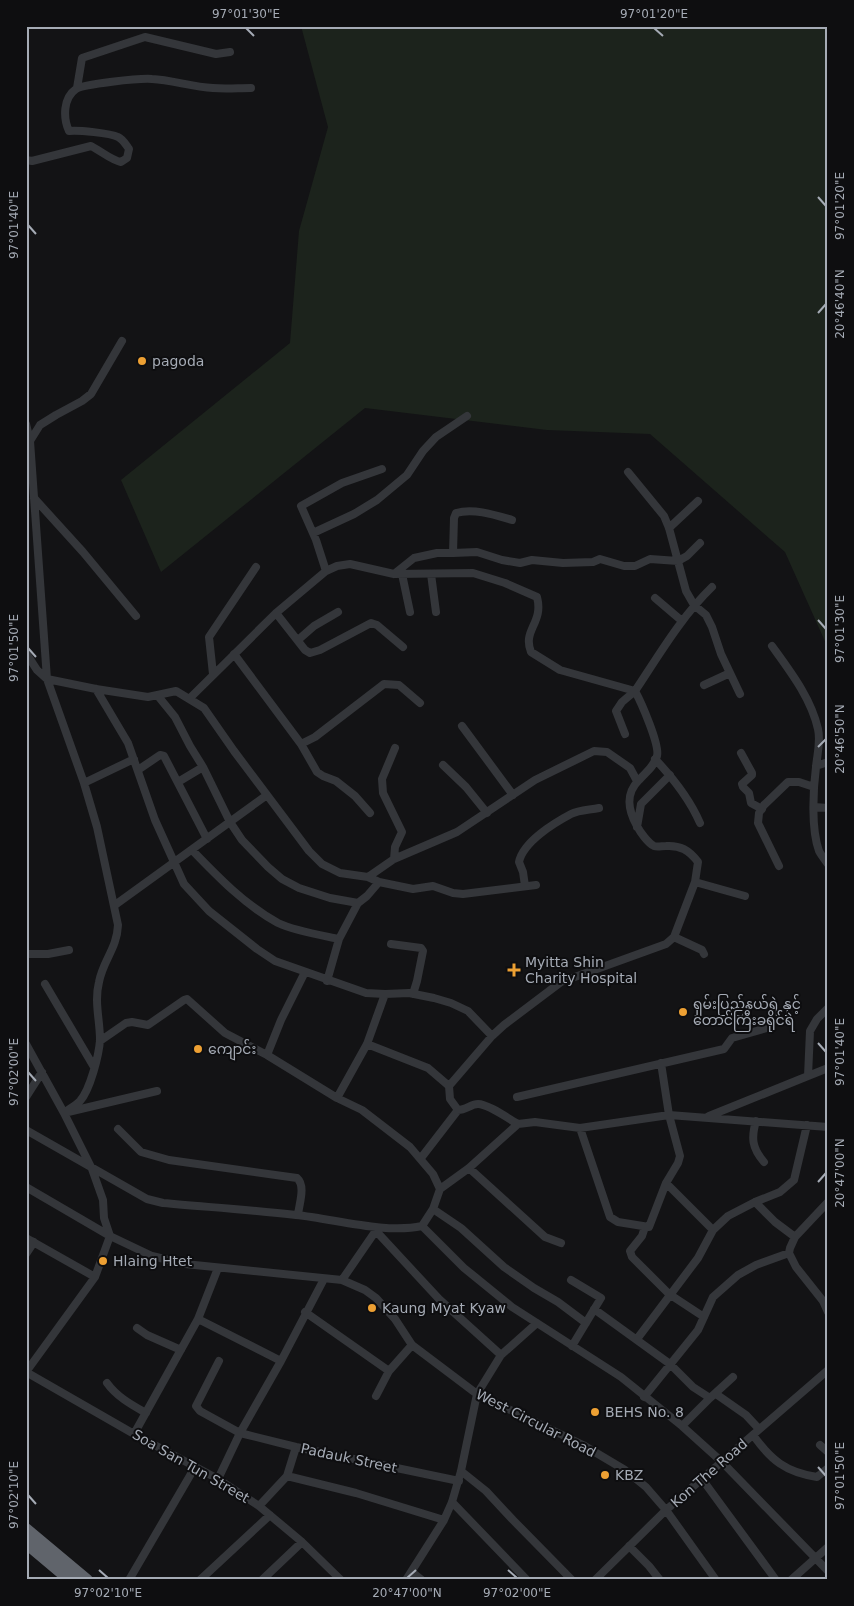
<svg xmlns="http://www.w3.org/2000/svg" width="854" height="1606" font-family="'DejaVu Sans','Noto Sans Myanmar',sans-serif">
<rect width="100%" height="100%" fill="#131315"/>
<!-- green -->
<path fill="#1c231c" d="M301 26H828V648L785 552 650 434 547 430 365 408 161 572 121 480 290 343 299 231 328 127Z"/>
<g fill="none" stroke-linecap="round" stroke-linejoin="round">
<!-- minor -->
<path stroke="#34363a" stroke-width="8" d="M77 88 82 58 145 37 216 54 230 52
M26 160 32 161 91 146C101 151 111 160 121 162L127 158 129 149C126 145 123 139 118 137 110 133 78 130 69 131 63 118 63 98 76 89 83 84 140 78 152 79 172 80 192 87 213 88 225 89 238 88 251 88
M26 424 30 441 47 679 84 783 97 827 118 925C117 949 103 960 99 982 94 1002 100 1020 100 1040 99 1055 90 1090 80 1101 75 1106 69 1109 64 1113
M30 441 40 425 56 415 82 401 91 394 122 341
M628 472 664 516 669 528 686 591 694 605 706 615 712 627 721 654 740 694
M34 498 83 552 136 616
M669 528 698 501
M313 533 354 514 377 500 407 475 423 451 436 437 467 416
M453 553 454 518 456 513C474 508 495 515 512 520
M326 571 316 540 301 506 342 483 382 469
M394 574 414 558 437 553H453L477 552 502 560 520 563 532 560 563 563 593 562 600 559 624 566H635L650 559 678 561 687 556 700 543
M402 574 410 612
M431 574 436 612
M655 598 682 621
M276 613 305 650 310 653 320 650 371 623 377 625 403 647
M298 640 314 626 338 612
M772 646C790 671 811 698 818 729 821 742 817 755 816 767 813 790 811 829 819 851 821 855 825 860 828 864
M26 653 37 670 47 679 96 689 148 697 176 691 204 708 234 751 309 851 322 864 340 873 368 877 379 882 413 889 433 886 453 893 463 894 536 885
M234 654 301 744 315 737 384 684 399 685 420 703
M213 674 209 637 256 567
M704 685 730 673
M96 689 128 743 155 820 184 884 209 911 257 949 275 961 366 993 385 994 409 993 434 998 451 1003 468 1011 492 1036
M158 696 175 717 190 746 203 767 230 822 242 840 268 867 282 879 299 888 330 898 358 903
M189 699 276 613 326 571 337 566 350 564 394 574 473 573 505 583 537 597C544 623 522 630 531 652L560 670 635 691 622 702 616 711 625 734
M462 726 513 795
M301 744 317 772 323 776 336 781 355 796 370 813
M741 753 752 773V775L742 784 743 787 749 793 751 803 762 809
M655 759C673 778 690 800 700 823
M443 765 466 787 487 813
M816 766 828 762
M138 770 160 755 164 756 207 839
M178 782 203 767
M84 783 134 759
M814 807 828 808
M637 827 641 804 670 775
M192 850C218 877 245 905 278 923 295 931 320 935 339 939
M394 859 395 847 402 832 383 793 382 779 395 748
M779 866 758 823 759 813 764 805 788 782H799L814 787
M368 877 394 859 457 832 535 780 594 751 607 752 630 768 637 781
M695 882 745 896
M525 886 523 872 519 862C523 842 554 823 571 814 579 810 590 810 599 808
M115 905 267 795
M674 937 702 950 704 954
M391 944 421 948 423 951 417 981 413 994
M26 954H48L69 950
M327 981 339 939 358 903 367 896 379 882
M45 984 94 1067
M100 1041 126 1023 132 1022 148 1025 184 1000 187 999 225 1033 267 1055 337 1098 362 1110 410 1147 433 1174 440 1189
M26 1044 64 1113 92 1169 103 1200 104 1218 110 1236 95 1277 26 1372
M367 1044 428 1068 449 1086
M267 1055 281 1020 305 972
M808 1076 828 1068
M26 1097 42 1072
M517 1097 724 1049 732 1038 767 1028
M337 1098 367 1044 385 994
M68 1112 157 1091
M709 1116 808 1076 810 1031 817 1019 828 1008
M756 1121C751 1138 752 1148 764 1162
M518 1124C509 1119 488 1104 478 1104 471 1104 466 1110 458 1110L450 1099 449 1086 492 1036 504 1025 561 982 666 944 674 937 695 882 698 862C689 850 680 845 666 846 662 846 657 847 654 846 648 843 640 832 637 826 628 810 625 794 639 780 646 772 654 767 657 756 660 745 641 702 635 691 659 655 681 617 712 587
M580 1128 610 1217 618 1222 649 1227 666 1183 678 1163 680 1156 669 1115 661 1063
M118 1129 141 1152 169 1160 297 1178C306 1186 299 1204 298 1215
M26 1130 147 1199 163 1203C207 1207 252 1210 296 1215 335 1219 385 1234 422 1226L433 1209 440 1189 469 1168 518 1124 535 1122 580 1128 669 1115 828 1127
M421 1158 458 1110
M469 1168 545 1237 561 1243
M666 1183 713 1230
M26 1187 110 1236 152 1256 185 1264 342 1280 365 1290 376 1298 395 1319 412 1345 477 1394 583 1445 625 1470 646 1487 666 1510 716 1580
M755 1202 775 1222 795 1237
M828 1202 795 1237 790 1248 789 1253 796 1267 823 1301 828 1312
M433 1209 461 1228 504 1267 534 1288 558 1302 586 1323
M422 1226 464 1268 512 1307 621 1377 682 1426 722 1462 828 1571
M645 1227 642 1236 630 1251 632 1257 669 1294 704 1317
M376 1231 439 1299 501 1355
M26 1238 95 1277
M26 1254 34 1242
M342 1280 377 1229
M571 1280 601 1298 572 1346
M594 1309 670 1364 693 1387 710 1398
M305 1312 389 1371
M198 1319 281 1361
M137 1328 147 1335 181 1350
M637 1339 698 1258 713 1230 728 1216 755 1202 780 1192 794 1180 807 1125
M219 1361 196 1406 200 1411 240 1433 296 1447 459 1481
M26 1372 134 1434 218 1479 259 1506 302 1542 341 1580
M107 1383C117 1397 132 1405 146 1413
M716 1394 746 1415 759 1429
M376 1396 389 1371 412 1345
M644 1397 698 1330 713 1297 738 1275 756 1265 789 1253
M682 1426 710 1398 733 1377
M134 1434 198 1319 218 1268
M753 1435C771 1460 785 1472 817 1477L828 1468
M820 1445 828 1452
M461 1471 486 1491 513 1520 572 1580
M287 1476 356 1493 444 1520
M218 1479 240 1433 281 1361 324 1279
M702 1479 776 1580
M452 1502 527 1580
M259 1506 287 1476 296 1447
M629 1546 649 1566 660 1580
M412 1572 422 1580
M129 1580 195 1467
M200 1580 270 1515
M262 1580 302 1542
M406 1580 444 1520 452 1502 461 1471 477 1394 501 1355 537 1323
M595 1580 666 1510 828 1370
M791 1580 828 1547"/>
<!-- highway -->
<path stroke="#60646b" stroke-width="12" d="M26 1529 87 1580
M26 1543 70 1580"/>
</g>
<!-- ticks -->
<path fill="none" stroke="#a5abb5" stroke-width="2" d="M246 28 254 36M654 28 663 36M818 197 826 206M28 225 36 234M818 313 826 304M818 620 826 629M28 648 36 657M818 747 826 739M818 1043 826 1052M28 1072 36 1081M818 1182 826 1173M818 1467 826 1476M28 1495 36 1504M99 1570 108 1578M508 1570 517 1578M407 1578 416 1570"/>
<!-- markers -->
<g fill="#eda033" stroke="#0e0e10" stroke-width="2">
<circle cx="142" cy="361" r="5"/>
<path d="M511.5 962.5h5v5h5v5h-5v5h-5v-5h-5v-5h5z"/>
<circle cx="683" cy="1012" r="5"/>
<circle cx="198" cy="1049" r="5"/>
<circle cx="103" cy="1261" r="5"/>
<circle cx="372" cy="1308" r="5"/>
<circle cx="595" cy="1412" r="5"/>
<circle cx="605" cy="1475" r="5"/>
</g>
<g text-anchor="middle" stroke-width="4" stroke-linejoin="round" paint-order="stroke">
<!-- poi labels -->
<g font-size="14" fill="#a5abb5" stroke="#0e0e10" text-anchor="start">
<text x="152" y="366">pagoda</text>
<text x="525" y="967">Myitta Shin<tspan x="525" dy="16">Charity Hospital</tspan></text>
<text x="693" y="1009">ရှမ်းပြည်နယ်ရဲ နှင့်<tspan x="693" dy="16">တောင်ကြီးခရိုင်ရဲ</tspan></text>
<text x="208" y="1054">ကျောင်း</text>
<text x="113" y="1266">Hlaing Htet</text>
<text x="382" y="1313">Kaung Myat Kyaw</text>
<text x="605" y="1417">BEHS No. 8</text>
<text x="615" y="1480">KBZ</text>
</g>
<!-- street labels -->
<g font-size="14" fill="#a5abb5" stroke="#0e0e10">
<text transform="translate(536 1423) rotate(27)" y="5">West Circular Road</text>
<text transform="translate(349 1458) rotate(12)" y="5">Padauk Street</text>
<text transform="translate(191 1466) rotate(30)" y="5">Soa San Tun Street</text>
<text transform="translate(709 1473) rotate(-41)" y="5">Kon The Road</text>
</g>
</g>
<!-- border -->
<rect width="854" height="1606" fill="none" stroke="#0e0e10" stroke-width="55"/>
<rect x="28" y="28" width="798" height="1550" fill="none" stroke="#a5abb5" stroke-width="2"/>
<g font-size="12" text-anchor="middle" fill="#a5abb5">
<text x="246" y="18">97°01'30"E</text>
<text x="654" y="18">97°01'20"E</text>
<text transform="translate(840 206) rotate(-90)" y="4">97°01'20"E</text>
<text transform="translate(14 225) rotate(-90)" y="4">97°01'40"E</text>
<text transform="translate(840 304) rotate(-90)" y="4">20°46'40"N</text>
<text transform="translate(840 629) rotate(-90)" y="4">97°01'30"E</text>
<text transform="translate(14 648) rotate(-90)" y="4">97°01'50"E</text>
<text transform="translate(840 739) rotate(-90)" y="4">20°46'50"N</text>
<text transform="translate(840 1052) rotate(-90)" y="4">97°01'40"E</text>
<text transform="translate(14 1072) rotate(-90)" y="4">97°02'00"E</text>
<text transform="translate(840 1173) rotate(-90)" y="4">20°47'00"N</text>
<text transform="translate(840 1476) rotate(-90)" y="4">97°01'50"E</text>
<text transform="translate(14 1495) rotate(-90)" y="4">97°02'10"E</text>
<text x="108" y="1597">97°02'10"E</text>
<text x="407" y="1597">20°47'00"N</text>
<text x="517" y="1597">97°02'00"E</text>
</g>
</svg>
